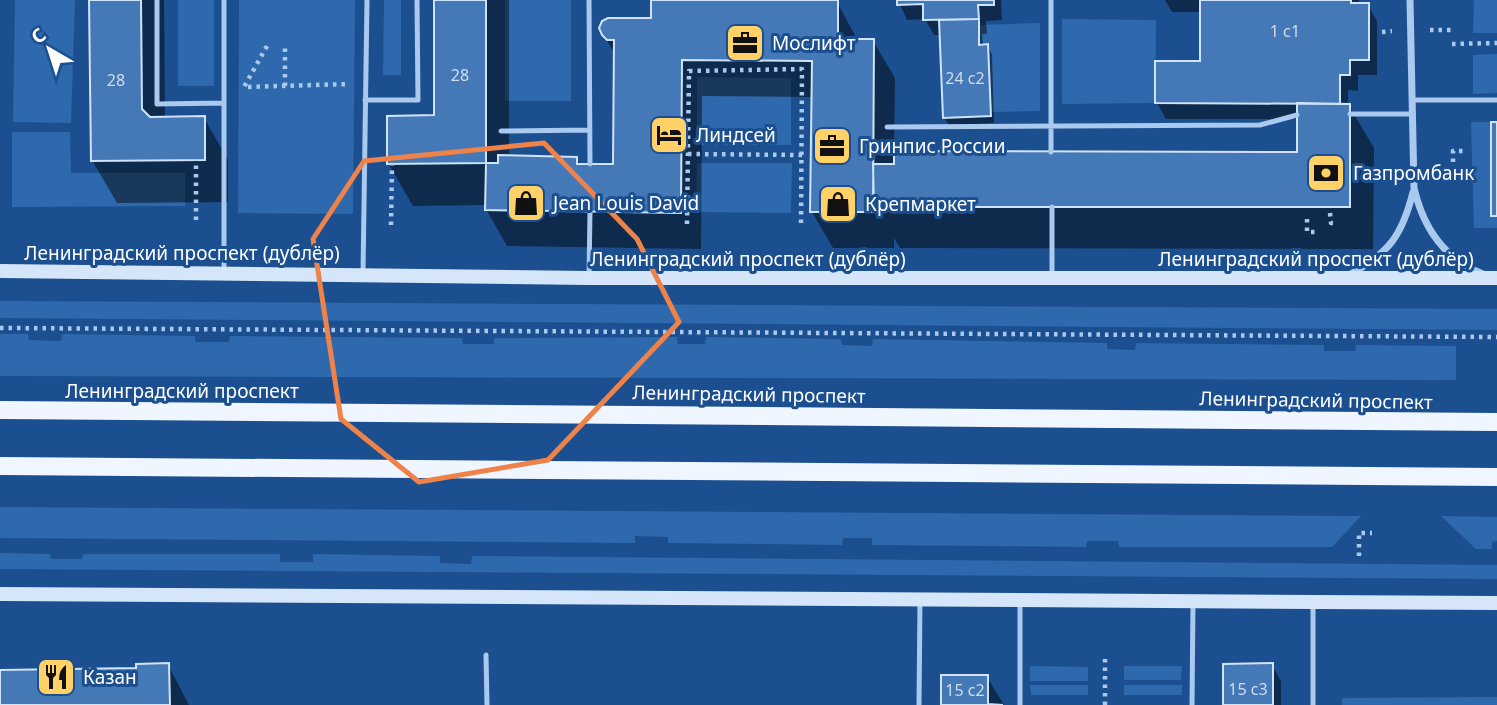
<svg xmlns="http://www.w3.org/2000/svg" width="1497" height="705" font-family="'Noto Sans',sans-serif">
<rect width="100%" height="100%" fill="#1b4f8f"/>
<!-- green -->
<path fill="#2e69ad" d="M15 0H75L71 123 13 122Z
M178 0H214V86H178Z
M239 0H355L353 214 238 213Z
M384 0H401V75H383Z
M505 0H571V101H505Z
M1474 0H1497V33H1473Z
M1062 19 1156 20 1155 103 1062 104Z
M1040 23V111L991 112 988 45H979V25Z
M1497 54V93L1473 94V55Z
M697 77 791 78V145H697Z
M1471 122H1491V216H1497V228H1474Z
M12 132H70L71 173H185V206L12 207Z
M697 163H792L791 213 696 212Z
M0 301 1497 309V330L0 318Z
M0 334H28L29 340 61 341 62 334 195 336V342H229L230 336 462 338 463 344H494V338L677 337 678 344H705L706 337 841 339 842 345 872 346 873 339 1107 343V349L1135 350 1136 343 1324 345V351H1355L1356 345 1456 346V380L0 376Z
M0 507 1361 516 1332 547H1119L1118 541H1087L1086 547 872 545V538H843L842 545 668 543V537L635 536V543L0 538Z
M1441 516 1497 517V541L1492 542V549H1476Z
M0 553 50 554 51 559H82L83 554H280V562H313V554L440 556V563L471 564 472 556 1497 565V579L0 569Z
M1030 666 1088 667V681H1030Z
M1124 666H1182L1181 680H1124Z
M1030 685H1088V695H1031Z
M1124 685H1182V695H1124Z
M1497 697V705H1342V698Z"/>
<!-- shadow -->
<path fill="#0007" d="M91 0H164L165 119 204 118 228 160V202L117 203 92 160Z
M436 0H509V157L576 158 581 166H615L616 56 603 34 653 19 837 2 858 41H873L895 78 894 153 1299 154V119H1166L1157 103 1202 63V12H1172L1165 0H1359V5H1368L1377 21V75H1358V91L1348 90V104L1374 148 1373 249 900 248 894 238V248H833L812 212 813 97 702 96 701 249 507 246 486 209V205L413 206 388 163 435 117Z
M898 0H1001L1002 20 986 21 987 34H982L983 46H987L992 54 994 123 949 125 944 118 941 35H934L925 19 907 20Z
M168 665 189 705H0V672L138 670Z
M1272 665 1281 681V705H1225Z
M987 677 1004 705H943Z"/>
<!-- building -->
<path fill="#4478b7" stroke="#cfe3fa" stroke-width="2" d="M89 0H141L142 109 150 117 205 116V160L91 161Z
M434 0H486V163L387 164V116L434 115Z
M651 0H838V39H874L873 212H810L812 61 682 60 681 213 485 210 486 163H498V155L577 157V164H613L614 40H607L602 35 599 28 602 21 608 18H651Z
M897 0H994V5H978L979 19 923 20V4L897 5Z
M1200 0H1351V3H1369V60H1350V75H1340V104L1155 103V61H1200Z
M979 19V45L988 44 991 116 943 118 939 20Z
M1297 103 1350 104V207H874L873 164H894V151L1297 152Z
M1491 122H1497V216H1491Z
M169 663 170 705H0V670L136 668V664Z
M1273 663V705H1223V664Z
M941 675H988V704L1003 705H941Z"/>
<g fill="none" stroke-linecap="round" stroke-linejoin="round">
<!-- path -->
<path stroke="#a9c9ee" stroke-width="4.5" stroke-dasharray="3.5 5" stroke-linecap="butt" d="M1430 30H1451
M1382 32 1392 31
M1452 44 1497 43
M267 46 244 87 350 84
M285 86V45
M688 154 802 155
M1453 162V151H1464
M1330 213 1331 223H1338
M1307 219V232H1318
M196 220V160
M687 224 689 71 802 69 801 223
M391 225 392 164
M0 328 1497 337
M1359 556V533H1372
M1105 705V657"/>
<!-- lane -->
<path stroke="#a9c9ee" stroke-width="5" d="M157 0V104L224 103
M224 0V273
M589 0 590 164
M1051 0V152
M365 100H418L417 0
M1412 100H1497
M1350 114H1413
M887 127 1260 125 1297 115
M501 131 590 130
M1052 207V277
M363 274 367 0
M589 278 590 211
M1313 603V705
M486 655 487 705
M919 705 920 600
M1020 705V603
M1192 705 1193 603"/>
<!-- street -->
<path stroke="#a9c9ee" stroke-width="7" d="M1410 0 1414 188C1423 227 1444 259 1483 274
M1349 275C1389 253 1402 236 1413 192"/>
<!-- secondary -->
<path stroke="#d6e6fa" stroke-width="14" d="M0 271 589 278H1497
M0 594 1497 603"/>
<!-- primary -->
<path stroke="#f0f6ff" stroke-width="18" d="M0 410 1497 422
M0 466 1497 477"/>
</g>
<!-- marked area -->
<path fill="none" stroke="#ee8249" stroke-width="5" stroke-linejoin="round" d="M544 143 637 239 679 322 548 460 419 482 341 419 313 239 364 161Z"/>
<!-- icons -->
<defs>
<symbol id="office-square" viewBox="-11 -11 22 22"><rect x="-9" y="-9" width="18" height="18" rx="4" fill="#ffd166" stroke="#1b4f8f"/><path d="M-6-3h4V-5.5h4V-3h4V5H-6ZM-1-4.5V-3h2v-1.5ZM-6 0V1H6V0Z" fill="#111"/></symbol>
<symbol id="hotel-square" viewBox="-11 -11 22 22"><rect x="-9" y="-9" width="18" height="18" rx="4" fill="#ffd166" stroke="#1b4f8f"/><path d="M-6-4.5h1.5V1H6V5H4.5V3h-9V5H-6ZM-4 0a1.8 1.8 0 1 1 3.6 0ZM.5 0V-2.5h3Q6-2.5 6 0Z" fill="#111"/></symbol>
<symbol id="bank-square" viewBox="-11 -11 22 22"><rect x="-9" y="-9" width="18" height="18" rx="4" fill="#ffd166" stroke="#1b4f8f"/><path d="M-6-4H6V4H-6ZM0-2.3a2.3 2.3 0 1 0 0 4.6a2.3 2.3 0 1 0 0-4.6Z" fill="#111"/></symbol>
<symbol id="shop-square" viewBox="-11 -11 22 22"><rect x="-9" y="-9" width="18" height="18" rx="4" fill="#ffd166" stroke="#1b4f8f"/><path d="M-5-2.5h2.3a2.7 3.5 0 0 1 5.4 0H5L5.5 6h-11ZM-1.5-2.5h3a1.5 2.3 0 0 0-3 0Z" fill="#111"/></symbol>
<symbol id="restaurant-square" viewBox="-11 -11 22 22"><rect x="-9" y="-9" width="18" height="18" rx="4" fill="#ffd166" stroke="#1b4f8f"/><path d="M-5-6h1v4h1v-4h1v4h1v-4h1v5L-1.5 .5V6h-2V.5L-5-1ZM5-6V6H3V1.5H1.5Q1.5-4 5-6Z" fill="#111"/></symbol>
</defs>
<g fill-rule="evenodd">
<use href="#office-square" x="723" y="21" width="44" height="44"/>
<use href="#hotel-square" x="647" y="113" width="44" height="44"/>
<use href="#office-square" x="810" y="124" width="44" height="44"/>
<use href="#bank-square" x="1304" y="151" width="44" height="44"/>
<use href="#shop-square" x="504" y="181" width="44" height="44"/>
<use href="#shop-square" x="816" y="182" width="44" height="44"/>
<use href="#restaurant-square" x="34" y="655" width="44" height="44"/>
</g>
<g text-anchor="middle" stroke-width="6" stroke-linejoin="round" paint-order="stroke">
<!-- number labels -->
<g font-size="16" fill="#d0dded">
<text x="1285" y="37">1 с1</text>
<text x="460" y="81">28</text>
<text x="965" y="84">24 с2</text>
<text x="116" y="86">28</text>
<text x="1248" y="695">15 с3</text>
<text x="965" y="696">15 с2</text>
</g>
<!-- poi labels -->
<g font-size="19" fill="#fff" stroke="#1b4f8f" text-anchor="start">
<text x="772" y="50">Мослифт</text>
<text x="696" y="142">Линдсей</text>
<text x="859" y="153">Гринпис России</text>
<text x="1353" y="180">Газпромбанк</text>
<text x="553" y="210">Jean Louis David</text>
<text x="865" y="211">Крепмаркет</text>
<text x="83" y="684">Казан</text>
</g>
<!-- street labels -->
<g font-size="19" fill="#fff" stroke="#1b4f8f">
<text x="182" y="260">Ленинградский проспект (дублёр)</text>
<text x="748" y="266">Ленинградский проспект (дублёр)</text>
<text x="1316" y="266">Ленинградский проспект (дублёр)</text>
<text x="182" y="398">Ленинградский проспект</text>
<text transform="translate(749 394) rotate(1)" y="7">Ленинградский проспект</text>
<text transform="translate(1316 400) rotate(1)" y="7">Ленинградский проспект</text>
</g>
</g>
<!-- north arrow -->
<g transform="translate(49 49) rotate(321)" stroke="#1b4f8f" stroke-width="5" paint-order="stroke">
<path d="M0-5L12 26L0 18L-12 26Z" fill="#ffffff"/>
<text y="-10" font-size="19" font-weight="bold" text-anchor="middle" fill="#ffffff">С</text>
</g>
</svg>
